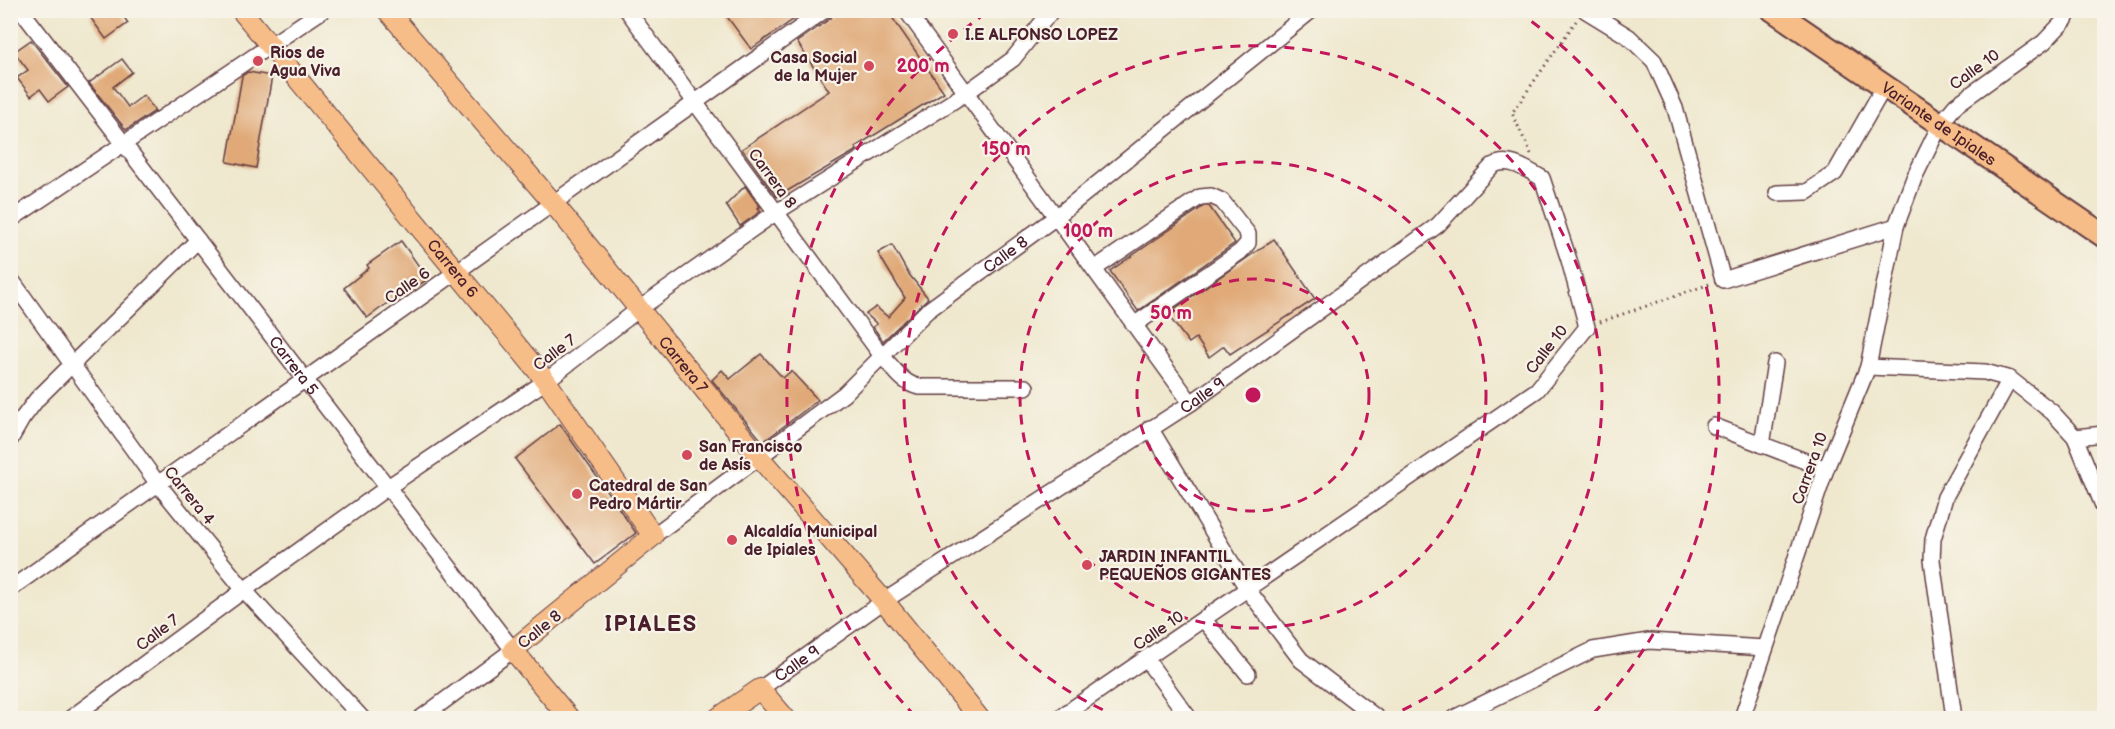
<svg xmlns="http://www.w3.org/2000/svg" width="2115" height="729" font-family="'Balsamiq Sans',sans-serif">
<rect width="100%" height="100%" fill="#f7f3e8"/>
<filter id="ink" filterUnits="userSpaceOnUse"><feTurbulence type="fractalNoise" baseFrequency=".0167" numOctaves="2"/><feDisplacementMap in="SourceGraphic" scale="12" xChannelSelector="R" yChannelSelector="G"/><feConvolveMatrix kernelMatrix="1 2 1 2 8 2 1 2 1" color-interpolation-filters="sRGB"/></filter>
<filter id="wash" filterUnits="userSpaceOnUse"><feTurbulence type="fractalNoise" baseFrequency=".008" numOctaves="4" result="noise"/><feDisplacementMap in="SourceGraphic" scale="24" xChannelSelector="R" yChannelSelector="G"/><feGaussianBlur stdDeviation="1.35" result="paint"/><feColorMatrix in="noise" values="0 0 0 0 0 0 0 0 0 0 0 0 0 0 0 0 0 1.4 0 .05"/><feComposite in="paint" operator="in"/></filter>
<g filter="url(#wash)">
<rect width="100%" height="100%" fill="#efe8ce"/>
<g id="blocks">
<!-- building -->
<path fill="#e0a977" d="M100 10H119L128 23 106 39 90 17Z
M722 10H807L751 49Z
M835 10H887L944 92 855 147 857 150 777 197 742 149 829 91 797 42 831 18Z
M31 40 68 87 49 101 40 89 31 96 17 78 28 70 14 52Z
M122 59 132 72 113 87 128 107 144 95 155 111 126 130 89 83Z
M248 72 272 76 256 168 227 162 242 76Z
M745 186 760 207 758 208 761 211 740 226 726 205Z
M1204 206H1209L1235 243 1138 311 1110 271Z
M1274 239 1315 299 1230 354 1224 346 1209 357 1196 338 1189 343 1167 314Z
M401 241 428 279 393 302 392 300 367 318 344 288 369 268 367 265Z
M892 245 908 273 928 298 883 341 873 327 877 324 866 314 876 307 888 317 905 298 878 253Z
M761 354 783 378 791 371 818 400 763 442 712 380 722 370 730 379Z
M560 424 636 533 595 564 515 459Z"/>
</g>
</g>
<g filter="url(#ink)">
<use href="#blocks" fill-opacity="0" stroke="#633d43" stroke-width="1.5"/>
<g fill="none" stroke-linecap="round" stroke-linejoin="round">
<defs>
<g id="minor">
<path id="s1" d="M21 10 513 650 421 718"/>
<path d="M627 10 882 356C894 368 902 384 920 387H1026"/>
<path d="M906 10 1191 403"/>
<path d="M1585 10 1629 37 1654 61 1675 108 1723 280 1896 226"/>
<path d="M1777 193 1807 192 1835 173 1885 85"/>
<path d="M10 220 323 10"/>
<path d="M1094 269 1200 197 1211 196 1222 201 1248 234V243L1240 252 1134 325"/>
<path d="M10 278 158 484 244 590 362 718"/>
<path d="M1868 367 1985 372 2010 379 2052 412 2075 437 2104 508"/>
<path d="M1714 426 1826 469"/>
<path d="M1150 428 1248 590 1301 660 1377 718"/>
<path d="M2075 437 2104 434"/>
<path d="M10 440 22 419 37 399 198 240"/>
<path d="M1762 445 1775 363"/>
<path id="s2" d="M653 536 844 394 927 311 1056 217 1312 10"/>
<path d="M10 589 825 10"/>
<path d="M1204 620 1248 674"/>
<path d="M1146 659 1189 718"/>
<path id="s3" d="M760 689 884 601 1191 403 1438 225 1492 166C1509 156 1527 170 1542 178L1569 260 1587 327 1537 390 1059 718"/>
<path d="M71 718 244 590 388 487 546 381 639 309 775 213 966 93 1013 59 1052 10"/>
<path d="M1454 718 1593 650 1649 641 1765 648"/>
<path d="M1742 718 1826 469 1868 367 1896 226 1914 178 1941 123 1956 105 2044 42 2065 20 2070 10"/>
<path d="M1954 718 1932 560 1933 539 1945 497 2010 379"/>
</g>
<g id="major">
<path id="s4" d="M241 10 546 381 653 536 513 650 569 718"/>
<path id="s5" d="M387 10 553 203 759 457 884 601 979 718"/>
<path d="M718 718 760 689 785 718"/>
</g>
<g id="highway">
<path id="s6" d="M1773 10 2104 236"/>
</g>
</defs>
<!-- minor casing -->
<use href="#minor" stroke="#633d43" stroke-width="18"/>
<!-- major casing -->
<use href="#major" stroke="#633d43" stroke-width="22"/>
<!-- highway casing -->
<use href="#highway" stroke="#633d43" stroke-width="26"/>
<!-- path -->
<path stroke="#633d43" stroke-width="3" stroke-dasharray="1.5 4.5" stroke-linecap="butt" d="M1531 154 1512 113 1576 21
M1600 322 1710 284"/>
<!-- minor -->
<use href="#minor" stroke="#fff" stroke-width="15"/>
<!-- major -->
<use href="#major" stroke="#f7bd88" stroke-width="20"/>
<!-- highway -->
<use href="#highway" stroke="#f7bd88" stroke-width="22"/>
</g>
</g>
<!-- distance rings -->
<g fill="none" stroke="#c2185b" stroke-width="3" stroke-dasharray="10 8">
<circle cx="1253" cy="395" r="116"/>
<circle cx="1253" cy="395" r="233"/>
<path d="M1119 717A349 349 0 1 1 1387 717"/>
<path d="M915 716A466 466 0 0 1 989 11M1517 11A466 466 0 0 1 1591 716"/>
</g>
<!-- markers -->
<g fill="#d1495b" stroke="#f7f3e8" stroke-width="2">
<circle cx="953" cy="34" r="6"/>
<circle cx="258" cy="61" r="6"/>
<circle cx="869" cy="66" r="6"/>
<circle cx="687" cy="455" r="6"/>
<circle cx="577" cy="494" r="6"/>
<circle cx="732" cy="540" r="6"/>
<circle cx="1087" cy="565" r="6"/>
</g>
<g text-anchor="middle" stroke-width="4.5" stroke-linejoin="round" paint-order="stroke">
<!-- poi labels -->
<g font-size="16" font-weight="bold" fill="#4a1f2b" stroke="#f7f3e8" text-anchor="start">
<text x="965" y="40">I.E ALFONSO LOPEZ</text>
<text x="270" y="58">Rios de<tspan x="270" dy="18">Agua Viva</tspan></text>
<text x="857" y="63" text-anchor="end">Casa Social<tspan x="857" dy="18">de la Mujer</tspan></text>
<text x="699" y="452">San Francisco<tspan x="699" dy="18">de Asís</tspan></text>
<text x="589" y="491">Catedral de San<tspan x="589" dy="18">Pedro Mártir</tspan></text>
<text x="744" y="537">Alcaldía Municipal<tspan x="744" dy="18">de Ipiales</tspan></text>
<text x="1099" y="562">JARDIN INFANTIL<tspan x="1099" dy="18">PEQUEÑOS GIGANTES</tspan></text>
</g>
<!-- street labels -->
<g font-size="16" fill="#4a1f2b" stroke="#f7f3e8">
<text transform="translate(1974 69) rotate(-36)" y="6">Calle 10</text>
<text dy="6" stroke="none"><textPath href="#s6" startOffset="201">Variante de Ipiales</textPath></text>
<text transform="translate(773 178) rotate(54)" y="6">Carrera 8</text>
<text dy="6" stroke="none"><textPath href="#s2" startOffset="452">Calle 8</textPath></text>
<text dy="6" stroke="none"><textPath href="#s4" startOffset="334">Carrera 6</textPath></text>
<text transform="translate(407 285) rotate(-35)" y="6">Calle 6</text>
<text transform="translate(1546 349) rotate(-52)" y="6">Calle 10</text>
<text transform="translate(554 352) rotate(-37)" y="6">Calle 7</text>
<text dy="6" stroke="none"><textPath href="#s5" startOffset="462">Carrera 7</textPath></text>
<text dy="6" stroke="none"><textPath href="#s1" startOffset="448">Carrera 5</textPath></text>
<text dy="6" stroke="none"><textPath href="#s3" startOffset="531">Calle 9</textPath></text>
<text transform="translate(1809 468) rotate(-70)" y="6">Carrera 10</text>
<text transform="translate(190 495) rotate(51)" y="6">Carrera 4</text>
<text transform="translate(539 629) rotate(-39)" y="6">Calle 8</text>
<text transform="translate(1158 630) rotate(-34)" y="6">Calle 10</text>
<text transform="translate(157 632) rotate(-37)" y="6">Calle 7</text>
<text dy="6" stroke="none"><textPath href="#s3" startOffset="45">Calle 9</textPath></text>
</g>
<!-- district labels -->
<g font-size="22" font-weight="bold" letter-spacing="1.5" fill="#4a1f2b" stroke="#f7f3e8">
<text x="651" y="631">IPIALES</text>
</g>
</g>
<circle cx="1253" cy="395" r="9" fill="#c2185b" stroke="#f7f3e8" stroke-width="3"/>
<g font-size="18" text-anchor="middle" font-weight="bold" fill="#c2185b" stroke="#f7f3e8" stroke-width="4.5" stroke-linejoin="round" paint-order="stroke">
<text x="923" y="72">200 m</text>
<text x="1006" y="155">150 m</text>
<text x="1088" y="237">100 m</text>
<text x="1171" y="319">50 m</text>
</g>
<!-- margin -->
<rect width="2115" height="729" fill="none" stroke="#f7f3e8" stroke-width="36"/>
</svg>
